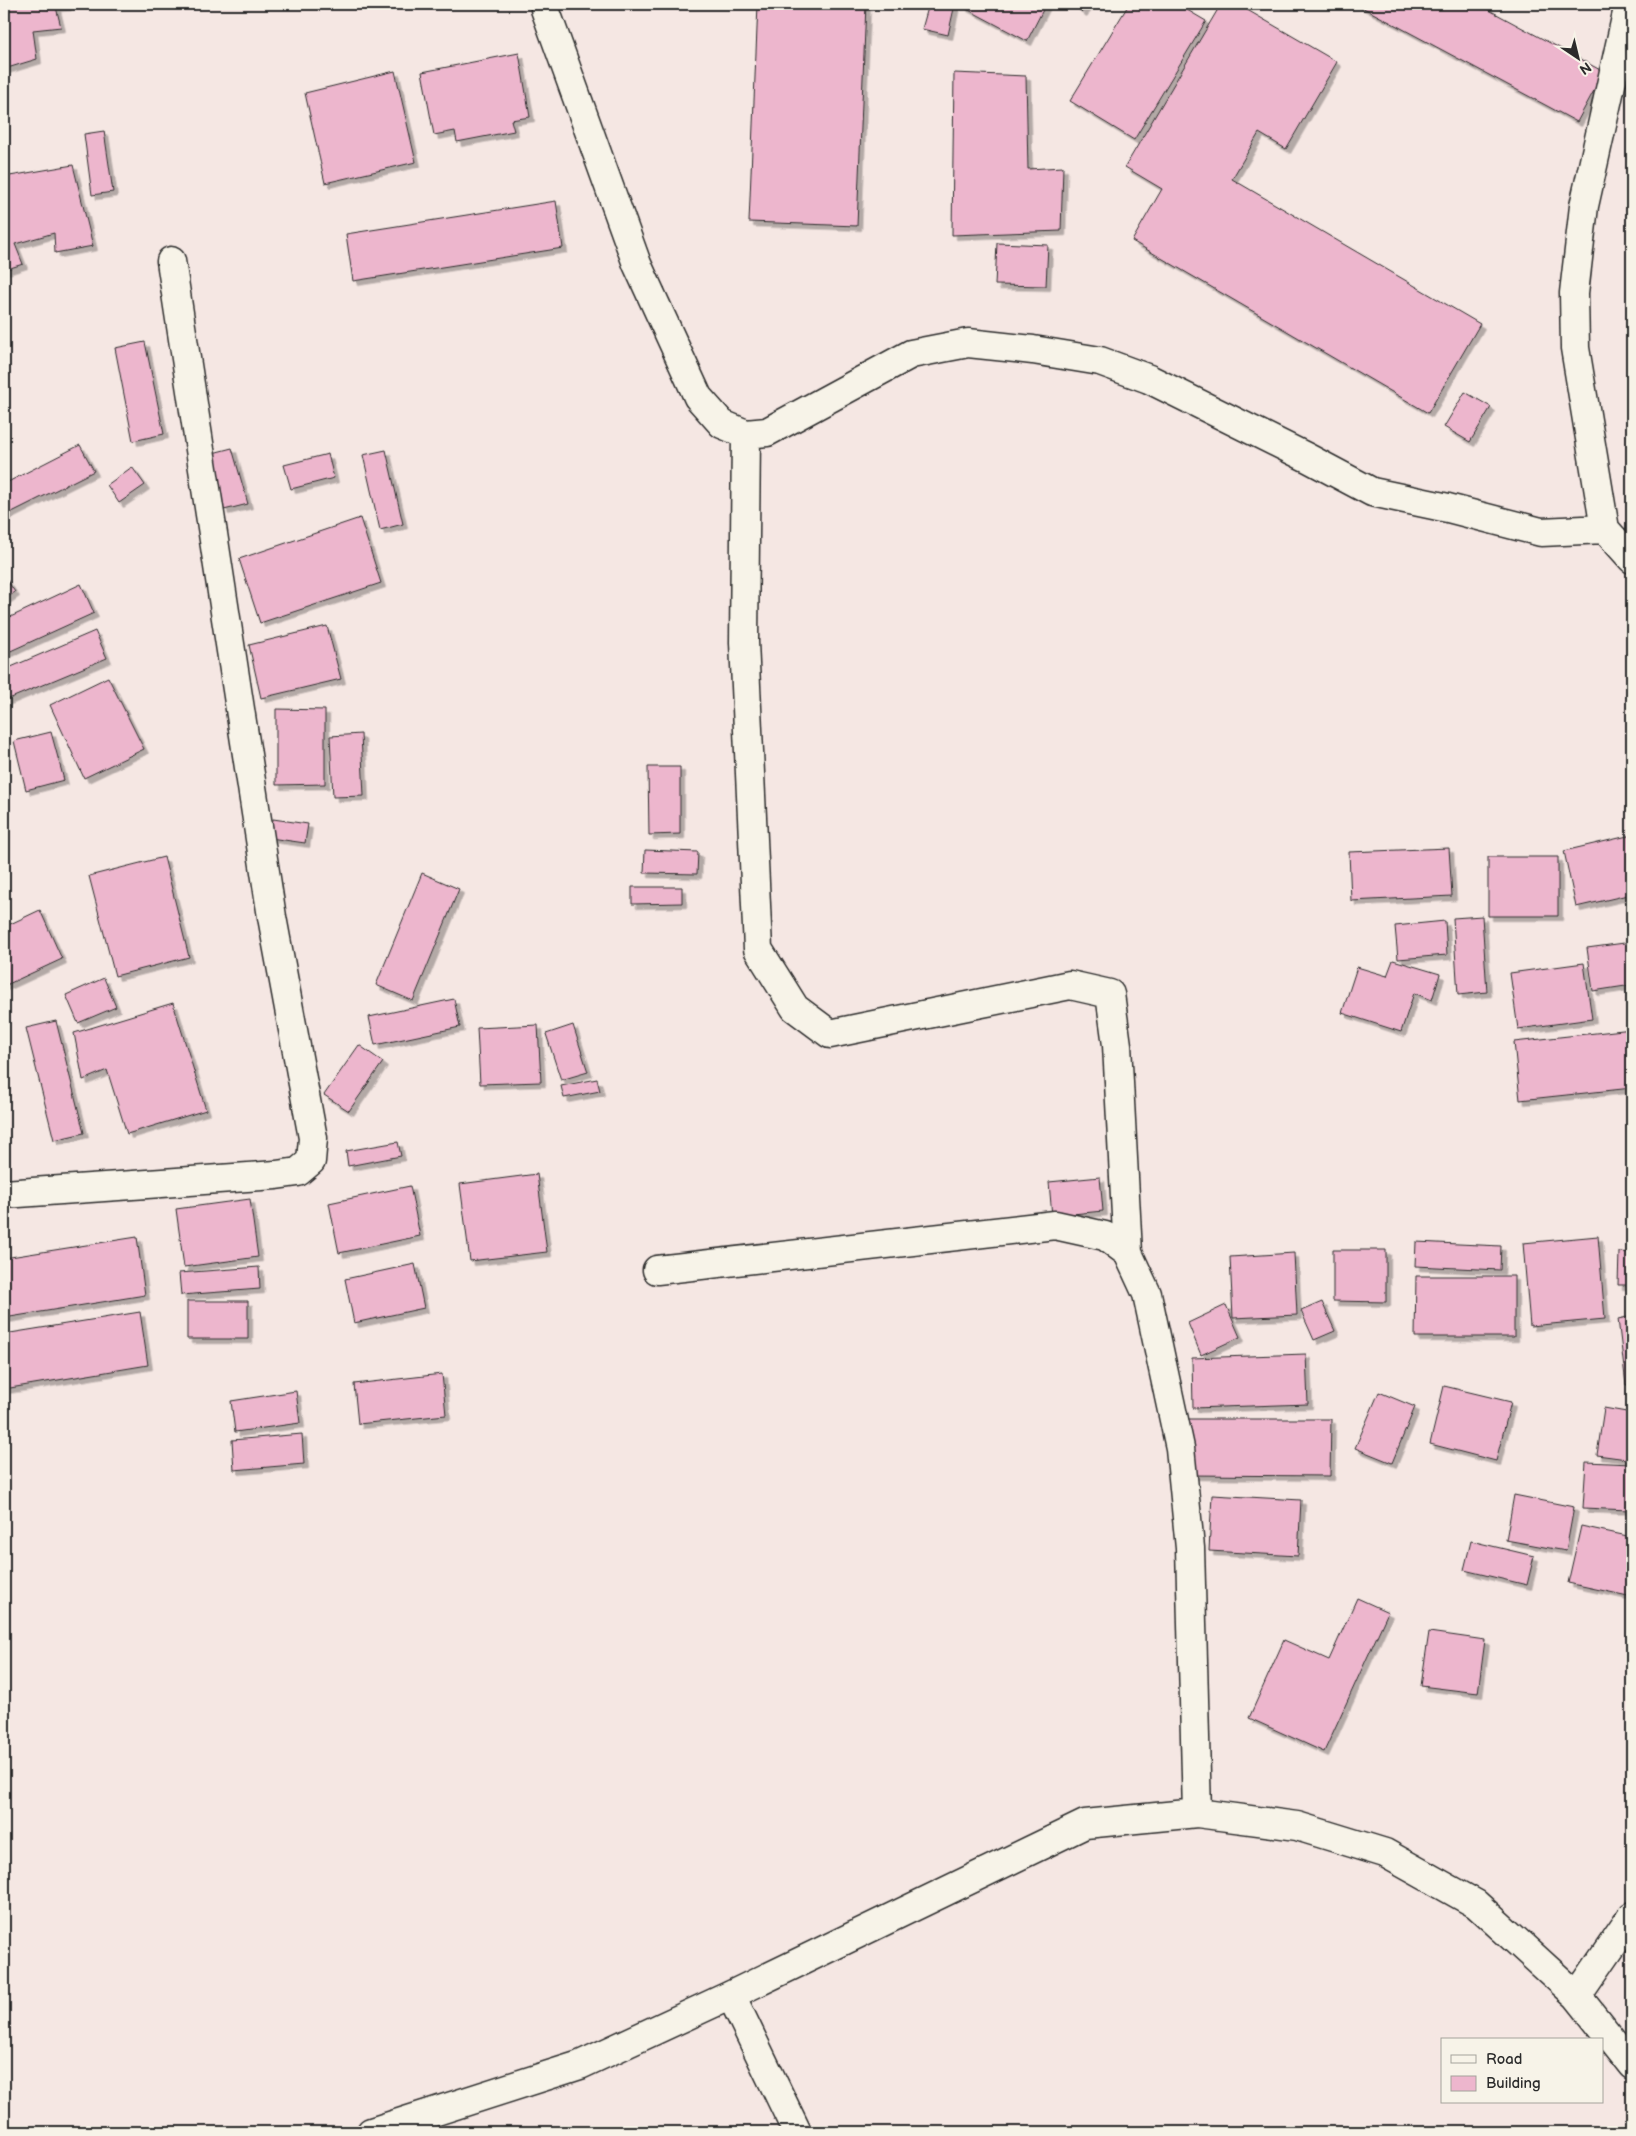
<svg xmlns="http://www.w3.org/2000/svg" width="1636" height="2136" font-family="'Balsamiq Sans',sans-serif">
<defs>
<filter id="shadow"><feDropShadow dx="4.5" dy="4.5" stdDeviation="0" flood-color="#0004"/></filter>
</defs>
<rect width="100%" height="100%" fill="#f5e7e3"/>
<filter id="ink" filterUnits="userSpaceOnUse"><feTurbulence type="fractalNoise" baseFrequency=".02" numOctaves="2"/><feDisplacementMap in="SourceGraphic" scale="10" xChannelSelector="R" yChannelSelector="G"/><feConvolveMatrix kernelMatrix="1 2 1 2 8 2 1 2 1" color-interpolation-filters="sRGB"/></filter>
<g filter="url(#ink)">
<!-- building -->
<path fill="#edb6cd" stroke="#2b2b2b" filter="url(#shadow)" d="M4 4H66L67 6 56 7 61 27 33 30 37 59 4 69Z
M758 4H866L857 226 749 222Z
M929 4H955L948 35 922 29Z
M964 4H1046L1027 41 963 7Z
M1073 4H1089L1082 12Z
M1129 4H1177L1206 21 1134 140 1070 101Z
M1221 4H1237L1337 62 1286 149 1259 133 1232 179 1480 324 1428 413 1132 241 1162 189 1125 167Z
M1356 4H1478L1604 72 1577 122Z
M519 53 530 117 511 120 514 131 457 142 455 131 434 135 422 72Z
M395 71 416 162 325 183 305 93Z
M954 73 1026 76 1028 169 1063 167 1061 231 952 235Z
M104 131 113 192 92 195 84 134Z
M73 165 93 246 55 253 54 233 15 244 23 264 4 270V177Z
M556 201 563 248 353 281 346 234Z
M997 243 1048 245 1046 286 995 285Z
M145 342 164 434 133 441 115 348Z
M1465 392 1491 407 1470 442 1444 427Z
M80 445 94 471 4 516V484Z
M232 448 248 504 224 510 209 454Z
M386 450 403 524 380 530 363 455Z
M328 454 334 478 291 489 284 465Z
M132 467 145 485 119 503 107 485Z
M360 518 381 583 260 623 239 559Z
M4 576 15 592 4 600Z
M81 584 94 613 4 654V620Z
M327 626 341 679 261 698 249 645Z
M95 631 107 658 4 701V670Z
M108 677 144 749 84 778 50 705Z
M276 709 325 710V784L276 785Z
M51 732 64 780 26 790 14 741Z
M361 734 364 796 333 797 330 736Z
M648 767H680V834L649 835Z
M273 819 308 824 305 843 270 838Z
M1632 835V894L1576 907 1564 851Z
M1449 848 1452 896 1351 901 1349 852Z
M645 850 698 852 697 874 644 873Z
M164 857 189 957 115 976 89 876Z
M1488 857H1558V916H1488Z
M422 873 459 889 413 1001 376 985Z
M632 887H682V903L632 904Z
M40 910 62 959 4 986V927Z
M1482 916 1487 992 1458 995 1453 918Z
M1445 921 1447 955 1398 959 1395 926Z
M1632 942V985L1593 991 1587 948Z
M1393 960 1440 974 1432 1000 1414 993 1401 1032 1342 1013 1357 967 1387 976Z
M1584 963 1592 1019 1518 1029 1510 973Z
M104 978 116 1007 78 1023 66 995Z
M454 999 460 1027 375 1045 369 1017Z
M173 1003 206 1110 127 1134 107 1070 83 1080 74 1033Z
M56 1021 84 1133 54 1140 26 1028Z
M538 1025 541 1082 480 1084 477 1028Z
M573 1025 588 1072 561 1080 546 1034Z
M1632 1029V1088L1520 1100 1514 1042Z
M359 1045 383 1062 349 1111 324 1095Z
M597 1079 600 1091 564 1098 561 1086Z
M398 1142 401 1156 348 1166 346 1151Z
M537 1174 547 1252 470 1261 460 1184Z
M1100 1177 1103 1211 1052 1216 1049 1182Z
M410 1186 420 1236 339 1253 329 1203Z
M250 1199 258 1257 184 1267 176 1209Z
M1598 1236 1605 1319 1530 1326 1523 1243Z
M137 1237 145 1295 4 1318V1258Z
M1416 1242 1501 1246 1500 1270 1415 1266Z
M1333 1250H1386V1302L1333 1301Z
M1619 1252 1632 1253V1285H1618Z
M1294 1253 1297 1315 1233 1318 1230 1257Z
M415 1264 424 1308 354 1323 345 1279Z
M259 1267 260 1289 181 1295 179 1273Z
M1416 1276H1514V1337H1415Z
M187 1301H248V1339H187Z
M1322 1302 1335 1331 1314 1340 1301 1311Z
M1226 1305 1240 1337 1201 1355 1188 1323Z
M140 1312 148 1365 4 1389V1334Z
M1632 1316V1384L1626 1385 1618 1319Z
M1306 1354 1308 1404 1193 1408 1192 1358Z
M442 1374 446 1415 358 1424 354 1384Z
M1444 1386 1511 1402 1496 1461 1430 1444Z
M296 1391 300 1423 235 1432 231 1401Z
M1379 1392 1415 1407 1392 1463 1355 1448Z
M1604 1408 1632 1413V1430L1627 1459 1597 1455Z
M1186 1419H1331L1330 1476 1186 1475Z
M302 1434 304 1464 234 1470 232 1440Z
M1586 1462 1631 1464 1629 1510 1583 1508Z
M1212 1495 1301 1500 1298 1556 1209 1551Z
M1514 1495 1574 1507 1566 1551 1506 1540Z
M1581 1526 1632 1537V1577L1628 1596 1568 1583Z
M1471 1541 1534 1556 1527 1585 1464 1570Z
M1357 1598 1388 1612 1324 1752 1249 1718 1284 1640 1329 1660Z
M1429 1632 1485 1640 1478 1693 1421 1686Z"/>
<g fill="none" stroke-linecap="round" stroke-linejoin="round">
<defs>
<path id="minor" d="M545 4V9L637 264 698 397 722 424 746 434 767 432 911 354 968 343 1033 350 1100 361 1149 379 1308 458 1372 492 1448 508 1541 532 1605 529
M1629 4 1584 206 1574 293 1575 348 1605 529 1632 559
M746 434 744 642 758 949 795 1008 830 1034 1070 985 1110 994 1117 1045 1128 1253
M4 1194 276 1175 298 1172 311 1161 313 1138 272 917 171 261
M657 1270 1055 1225 1105 1236 1128 1253 1147 1294 1180 1448 1190 1548 1197 1813
M731 1995 797 2132
M1577 1996 1632 1916
M371 2132 580 2065 731 1995 1085 1824 1197 1813 1297 1826 1385 1853 1476 1904 1577 1996 1632 2065"/>
</defs>
<!-- minor casing -->
<use href="#minor" stroke="#2b2b2b" stroke-width="31"/>
<!-- minor -->
<use href="#minor" stroke="#f7f3e8" stroke-width="28"/>
</g>
</g>
<!-- margin -->
<rect width="1636" height="2136" fill="none" stroke="#f7f3e8" stroke-width="20"/>
<rect x="10" y="10" width="1616" height="2116" fill="none" stroke="#2b2b2b" stroke-width="2" filter="url(#ink)"/>
<!-- legend -->
<rect x="1441" y="2038" width="162" height="65" fill="#f7f3e8" stroke="#a5a39c"/>
<rect x="1451" y="2055" width="25" height="8" fill="#f7f3e8" stroke="#a5a39c"/>
<text x="1486" y="2064" font-size="15" fill="#2b2b2b">Road</text>
<rect x="1451" y="2076" width="25" height="15" fill="#edb6cd" stroke="#a5a39c"/>
<text x="1486" y="2088" font-size="15" fill="#2b2b2b">Building</text>
<!-- north arrow -->
<g transform="translate(1578 58) rotate(145)" stroke="#f7f3e8" stroke-width="4" paint-order="stroke">
<path d="M0-4L9 19L0 12L-9 19Z" fill="#2b2b2b"/>
<text y="-8" font-size="14" font-weight="bold" text-anchor="middle" fill="#2b2b2b">N</text>
</g>
</svg>
